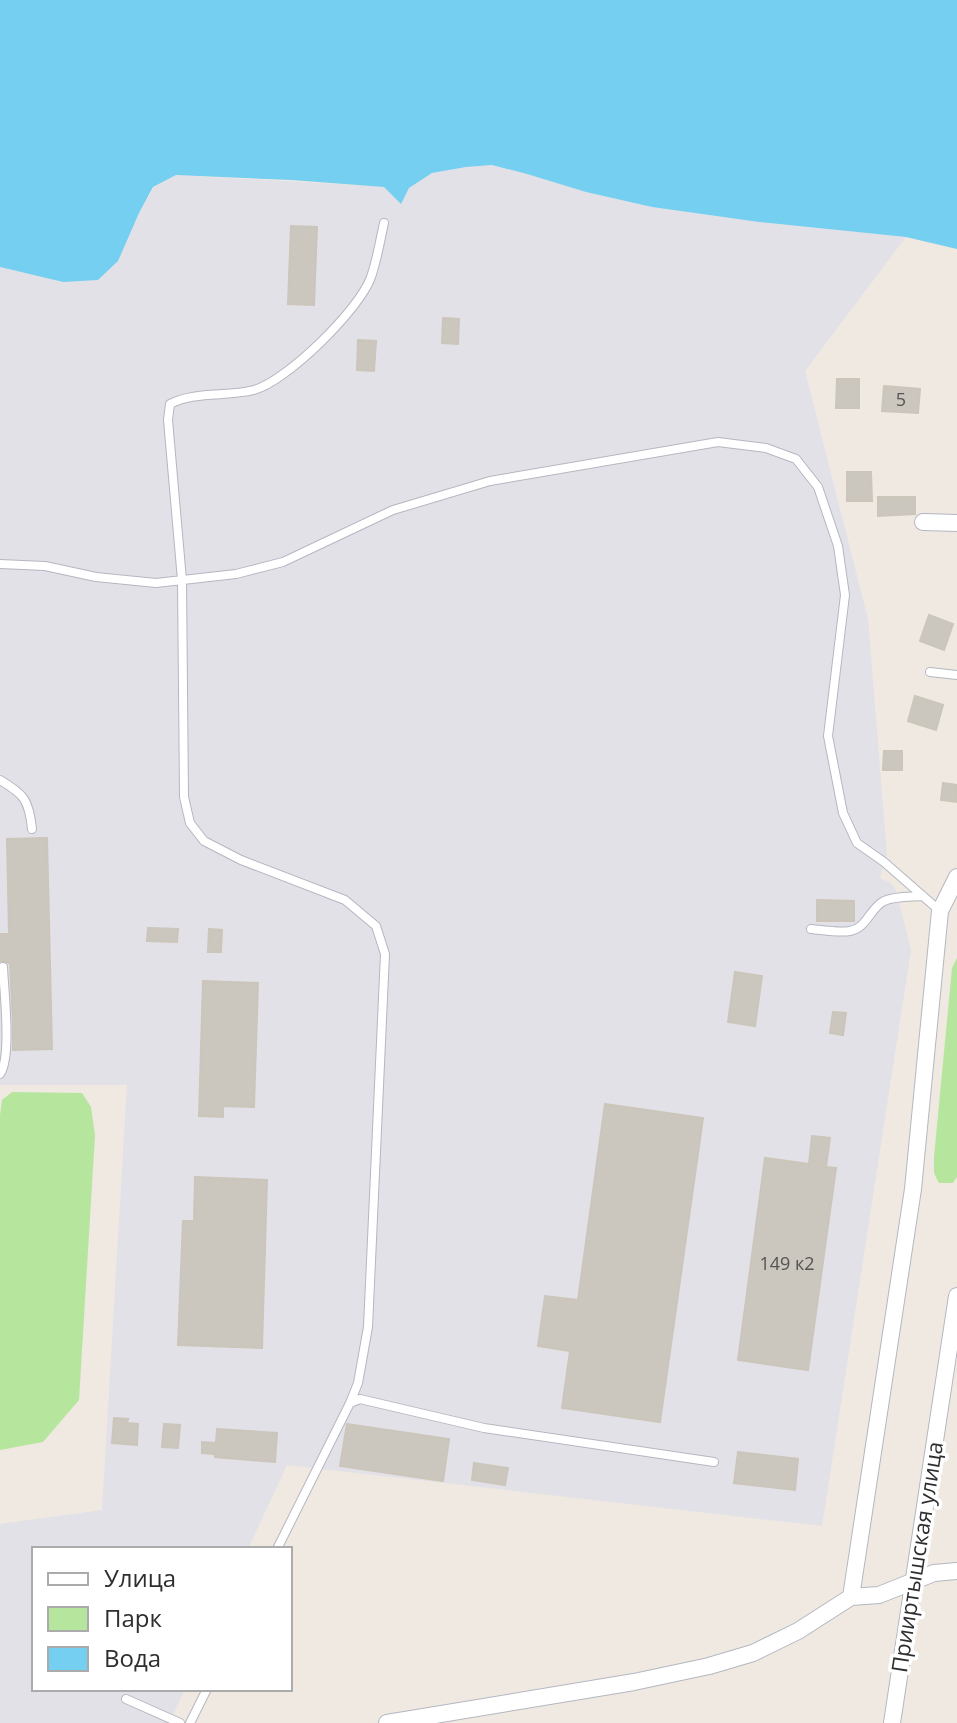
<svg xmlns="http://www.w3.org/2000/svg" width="957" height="1723" font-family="'Open Sans',sans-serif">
<rect width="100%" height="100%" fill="#efe9e1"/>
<!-- industrial -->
<path fill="#e3e1e8" d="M492 165 527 174 586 192 652 207 759 222 906 237 805 371 868 619 887 855 880 878 891 883 896 890 911 950 822 1526 287 1465 248 1549H34V1689H185L169 1723H0V1524L102 1510 127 1085H0V267L63 282 139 213 154 187 176 175 409 188 432 173 466 167Z"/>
<!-- green -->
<path fill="#b6e59e" d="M957 958V1177L953 1183H939L934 1173V1157L952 968Z
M12 1092 82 1093 91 1107 95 1135 79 1400 43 1442 0 1450V1115L2 1100Z"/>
<!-- water -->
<path fill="#75cff0" d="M0 0H957V249L906 237 759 222 652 207 586 192 527 174 492 165 466 167 432 173 409 188 401 204 384 187 291 180 176 175 153 187 139 213 118 261 98 280 63 282 0 267Z"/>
<!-- building -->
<path fill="#cbc7bf" stroke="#cbc5ba" stroke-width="2" d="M291 226 317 227 314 305 288 304Z
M443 318 459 319 458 344 442 343Z
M358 340 376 341 374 371 357 370Z
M837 379H859V408H836Z
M884 386 920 389 918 413 882 411Z
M847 472H871L872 501H847Z
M878 497H915V514L878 516Z
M929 615 953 624 944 650 920 641Z
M915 696 943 705 936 730 908 721Z
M884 751H902V770H883Z
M943 783 957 785V802L941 800Z
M47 838 52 1049 13 1050V1023L10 963 0 961V934H9L7 839Z
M817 900 854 901V921H817Z
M148 928 178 929 177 942 147 941Z
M209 929 222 930 221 952H208Z
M735 972 762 976 755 1026 728 1022Z
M203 981 258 983 254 1107 223 1106V1117L199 1116Z
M833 1012 846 1013 843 1035 830 1033Z
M605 1104 703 1118 660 1422 562 1408 570 1351 538 1346 545 1296 578 1300Z
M812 1136 830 1138 826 1167 836 1168 808 1370 738 1360 765 1158 809 1164Z
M195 1177 267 1180 262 1348 178 1345 183 1221H194Z
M114 1418 128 1419 127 1423 138 1424 137 1445 112 1443Z
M164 1424 180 1425 178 1448 162 1447Z
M347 1424 449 1439 443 1481 340 1466Z
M217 1429 277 1433 275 1462 215 1457V1454L202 1453V1442L216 1443Z
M738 1452 798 1459 795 1490 734 1483Z
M474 1463 508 1468 505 1485 472 1480Z"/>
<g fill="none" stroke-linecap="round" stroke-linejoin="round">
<defs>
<path id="service" d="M0 564 45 566 96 577 156 583 236 574 283 562 393 510 490 481 718 442 766 448 796 459 818 487 838 546 845 595 828 736 843 813 857 843 884 862 940 911
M930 672 957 675
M0 780C24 794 29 800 32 829
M811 929C823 930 838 933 850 931 867 928 870 908 884 901 895 896 910 897 923 896
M0 1074C12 1057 4 991 3 967
M350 1403 358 1383 368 1327 385 954 376 926 345 900 241 860 204 841 190 823 184 797 182 580 168 420 170 404C195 391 227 397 254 390 287 381 360 309 371 277 377 260 380 241 384 223
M277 1549 350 1403 360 1399 484 1428 714 1462
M126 1699 180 1723
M190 1723 207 1689"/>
<path id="minor" d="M923 522 957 523
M851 1597 913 1189 940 911 957 877
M387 1723 634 1682 709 1666 753 1653 798 1631 851 1597 879 1595 934 1573 957 1571
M892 1723 957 1296"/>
</defs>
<!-- service casing -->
<use href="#service" stroke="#b4b7c1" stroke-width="10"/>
<!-- minor casing -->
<use href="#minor" stroke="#b4b7c1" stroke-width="18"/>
<!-- service -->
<use href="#service" stroke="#fff" stroke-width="8"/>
<!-- minor -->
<use href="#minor" stroke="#fff" stroke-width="16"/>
</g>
<g text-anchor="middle" stroke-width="7" stroke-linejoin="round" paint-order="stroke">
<!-- number labels -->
<g font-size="18" fill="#555452">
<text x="901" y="406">5</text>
<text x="787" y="1270">149 к2</text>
</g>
<!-- street labels -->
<g font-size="22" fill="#2e2e2e" stroke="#fff">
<text transform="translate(917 1557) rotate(-81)" y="8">Прииртышская улица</text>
</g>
</g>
<!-- legend -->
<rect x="32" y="1547" width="260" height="144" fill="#ffffff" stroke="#ababab" stroke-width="2"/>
<rect x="48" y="1573" width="40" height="12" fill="#ffffff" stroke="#ababab" stroke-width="2"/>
<text x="104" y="1587" font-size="24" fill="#2e2e2e">Улица</text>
<rect x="48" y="1607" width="40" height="24" fill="#b6e59e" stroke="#ababab" stroke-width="2"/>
<text x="104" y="1627" font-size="24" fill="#2e2e2e">Парк</text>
<rect x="48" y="1647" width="40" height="24" fill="#75cff0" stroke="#ababab" stroke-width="2"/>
<text x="104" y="1667" font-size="24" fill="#2e2e2e">Вода</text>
</svg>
